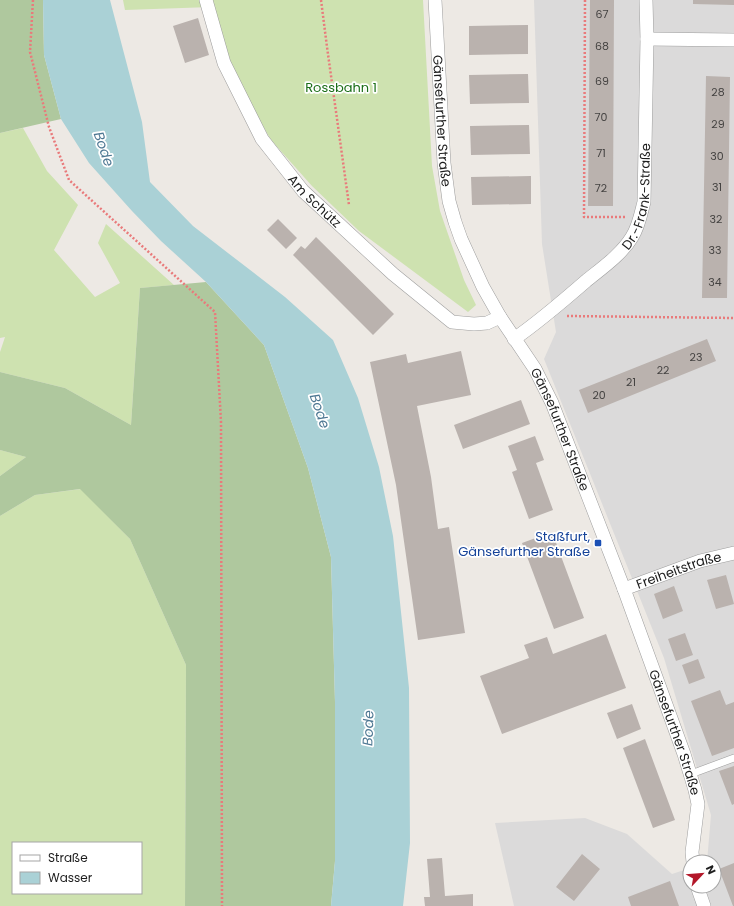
<svg xmlns="http://www.w3.org/2000/svg" width="734" height="906" font-family="Poppins,sans-serif">
<rect width="100%" height="100%" fill="#ede9e4"/>
<!-- residential -->
<path fill="#dbdada" d="M534 0H734V906H514L495 823 585 818 627 834 672 874 690 868V886H714V862H707L711 815 664 658 544 359 556 332 542 244Z"/>
<!-- grass -->
<path fill="#cee2b0" fill-rule="evenodd" d="M123 0H423L432 166 440 211 464 280 476 305 468 312 359 231 312 186 271 140 227 64 211 7 125 10Z
M23 128 47 171 78 205 54 250 95 297 120 283 98 243 106 224 174 285 140 288 131 425 65 388 0 372V352L5 337 0 338V133Z
M0 450 26 457 0 476Z
M81 489 130 539 186 665 185 906H0V516L35 495ZM13 843H141V893H13Z"/>
<!-- forest -->
<path fill="#afc89e" d="M0 0H43L44 55 61 119 0 133Z
M206 282 264 345 308 468 331 557 335 702V861L331 906H185L186 665 130 539 80 489 35 495 0 516V476L26 457 0 450V372L65 388 131 425 140 288Z"/>
<!-- water -->
<path fill="#aad1d6" d="M43 0H110L142 122 150 182 193 226 285 297 333 340 358 398 379 467 393 536 409 688 410 843 403 906H331L335 861V702L331 557 308 468 264 345 206 282 161 241 132 211 89 163 61 119 44 55Z"/>
<!-- building -->
<path fill="#bab2ae" d="M590 0H614L613 206H588Z
M693 0H734V5L693 4Z
M198 18 209 55 185 63 173 26Z
M528 25V54L469 55V26Z
M528 74 529 103 470 104 469 75Z
M706 76 730 77 727 298H702Z
M529 125 530 154 471 155 470 126Z
M531 176V204L472 205 471 177Z
M278 219 297 238 286 249 267 230Z
M316 237 394 314 373 335 293 255 301 246 305 249Z
M707 339 716 361 588 413 579 390Z
M461 351 471 395 417 406 431 477 438 529 449 527 465 633 418 640 396 485 370 362 406 354 408 363Z
M521 400 530 424 463 449 454 425Z
M535 436 544 460 536 463 553 510 529 519 512 472 517 470 508 446Z
M552 532 584 618 554 629 522 543Z
M726 575 734 604 716 609 707 580Z
M674 586 683 611 663 619 654 594Z
M685 633 693 655 676 661 668 639Z
M606 634 626 688 502 734 480 676 529 658 524 645 547 637 553 654Z
M698 659 705 678 689 684 682 665Z
M720 690 726 705 734 702V748L712 756 691 701Z
M632 704 641 729 617 739 607 713Z
M645 739 675 820 653 828 623 748Z
M734 766V804L732 805 719 771Z
M582 854 600 869 574 901 556 887Z
M442 858 445 896 473 894V906H425L424 897H430L427 859Z
M734 863V906H733L719 869Z
M670 881 679 906H631L628 897Z"/>
<g fill="none" stroke-linecap="round" stroke-linejoin="round">
<defs>
<path id="lane" d="M691 774 734 758"/>
<g id="street">
<path id="s1" d="M206 0 224 63 262 139 303 191 393 274 452 322 474 324 487 323 500 317"/>
<path id="s2" d="M435 0 444 163 449 201 455 222 461 239 483 287 500 317 535 369 552 403 624 589 684 754 695 790 698 804 692 852 693 862"/>
<path d="M647 39 734 40"/>
<path id="s3" d="M514 339C540 321 563 301 586 281 602 268 621 255 632 237 639 226 641 213 644 202L647 39 646 0"/>
<path id="s4" d="M624 589 700 561 734 553"/>
<path d="M697 886 704 906"/>
</g>
</defs>
<!-- lane casing -->
<use href="#lane" stroke="#9e9e9e" stroke-width="8"/>
<!-- street casing -->
<use href="#street" stroke="#9e9e9e" stroke-width="14"/>
<!-- path -->
<path stroke="#e97a7b" stroke-width="2.5" stroke-dasharray="2 2" stroke-linecap="butt" d="M33 0 30 52 49 127 69 180 215 312 221 422 222 906
M321 0 327 47 349 205
M585 0 584 217H626
M567 316 734 318"/>
<!-- lane -->
<use href="#lane" stroke="#fff" stroke-width="7"/>
<!-- street -->
<use href="#street" stroke="#fff" stroke-width="13"/>
</g>
<!-- markers -->
<rect fill="#1a4fb4" stroke="#fff" stroke-width="1.5" x="594" y="539" width="8" height="8" rx="2"/>
<g text-anchor="middle" stroke-width="3.5" stroke-linejoin="round" paint-order="stroke">
<!-- number labels -->
<g font-size="11" fill="#444241">
<text x="602" y="18">67</text>
<text x="602" y="50">68</text>
<text x="602" y="85">69</text>
<text x="718" y="96">28</text>
<text x="601" y="121">70</text>
<text x="718" y="128">29</text>
<text x="601" y="157">71</text>
<text x="717" y="160">30</text>
<text x="717" y="191">31</text>
<text x="601" y="192">72</text>
<text x="716" y="223">32</text>
<text x="715" y="254">33</text>
<text x="715" y="286">34</text>
<text x="696" y="361">23</text>
<text x="663" y="374">22</text>
<text x="631" y="386">21</text>
<text x="599" y="399">20</text>
</g>
<!-- park labels -->
<g font-size="13" fill="#1b6e18" stroke="#fff">
<text x="341" y="92">Rossbahn 1</text>
</g>
<!-- street labels -->
<g font-size="13" fill="#1d1d1d" stroke="#fff">
<text dy="5" stroke="none"><textPath href="#s2" startOffset="121">Gänsefurther Straße</textPath></text>
<text dy="5" stroke="none"><textPath href="#s3" startOffset="198">Dr.-Frank-Straße</textPath></text>
<text dy="5" stroke="none"><textPath href="#s1" startOffset="232">Am Schütz</textPath></text>
<text dy="5" stroke="none"><textPath href="#s2" startOffset="457">Gänsefurther Straße</textPath></text>
<text dy="5" stroke="none"><textPath href="#s4" startOffset="58">Freiheitstraße</textPath></text>
<text dy="5" stroke="none"><textPath href="#s2" startOffset="781">Gänsefurther Straße</textPath></text>
</g>
<!-- transit labels -->
<g font-size="13" fill="#164399" stroke="#fff" text-anchor="end">
<text x="590" y="541">Staßfurt,<tspan x="590" dy="15">Gänsefurther Straße</tspan></text>
</g>
<!-- water labels -->
<g font-size="14" font-style="italic" fill="#4e7893" stroke="#fff">
<text transform="translate(104 149) rotate(71)" y="5">Bode</text>
<text transform="translate(320 411) rotate(71)" y="5">Bode</text>
<text transform="translate(368 728) rotate(-88)" y="5">Bode</text>
</g>
</g>
<!-- legend -->
<rect x="12" y="842" width="130" height="52" fill="#ffffff" stroke="#a5a5a5"/>
<rect x="20" y="855" width="20" height="6" fill="#ffffff" stroke="#a5a5a5"/>
<text x="48" y="862" font-size="12" fill="#1d1d1d">Straße</text>
<rect x="20" y="872" width="20" height="12" fill="#aad1d6" stroke="#a5a5a5"/>
<text x="48" y="882" font-size="12" fill="#1d1d1d">Wasser</text>
<!-- north arrow -->
<g transform="translate(702 874) rotate(64)"><circle r="19" fill="#ffffff" stroke="#a5a5a5"/>
<path d="M0-3L7 15L0 10L-7 15Z" fill="#b31729"/>
<text y="-6" font-size="11" font-weight="bold" text-anchor="middle" fill="#1d1d1d">N</text>
</g>
</svg>
